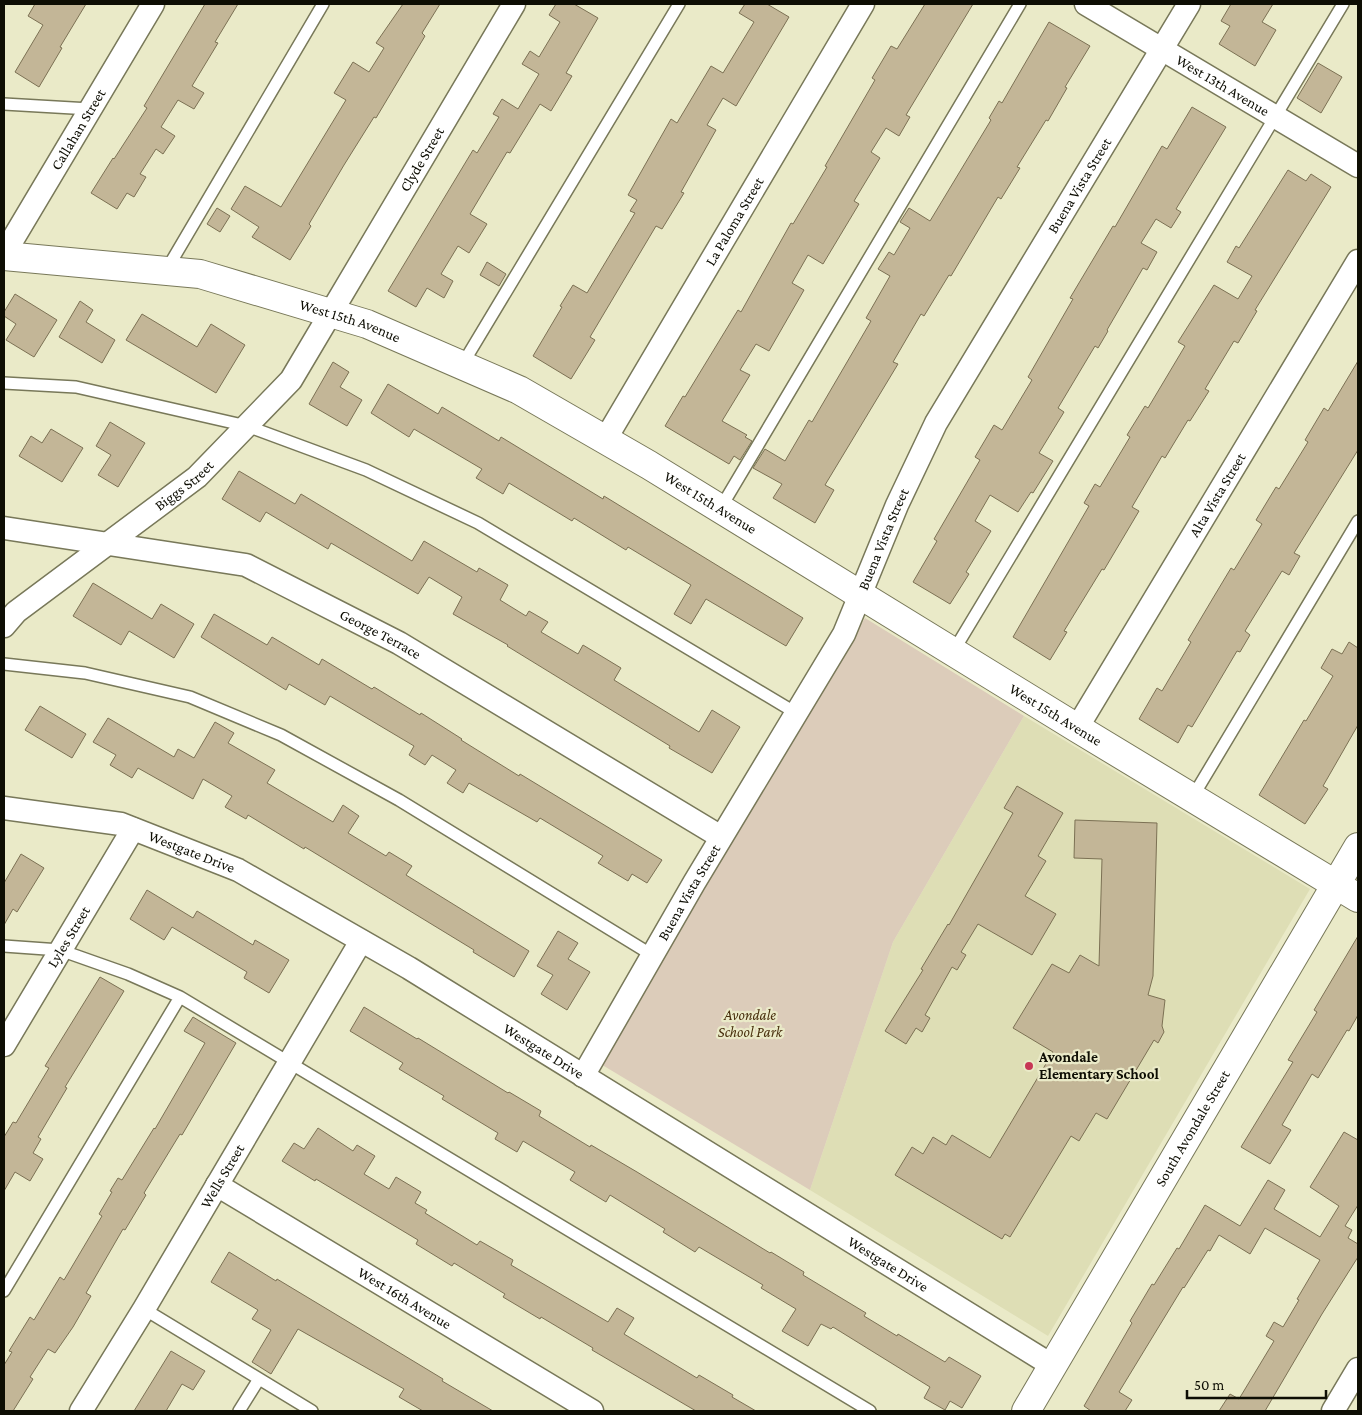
<svg xmlns="http://www.w3.org/2000/svg" width="1362" height="1415" font-family="'Crimson Pro',serif">
<rect width="100%" height="100%" fill="#eaeac8"/>
<!-- built -->
<path fill="#dedeb5" d="M1024 716 1310 889 1048 1336 810 1190 893 942Z"/>
<!-- green -->
<path fill="#dcccba" d="M865 618 1024 716 893 942 810 1190 599 1063Z"/>
<!-- building -->
<path fill="#c3b697" stroke="#7c7154" d="M35 4H86L60 47 62 48 39 87 15 72 43 25 28 16Z
M205 4H238L215 42 218 43 192 86 204 93 194 109 178 100 161 127 175 136 163 154 156 149 140 174 146 177 134 197 127 193 117 209 91 193 113 158 114 159 147 108 144 106Z
M403 4H440L422 33 425 36 376 118 374 117 344 165 309 224 311 226 290 260 252 237 259 227 231 209 245 186 281 207 346 100 334 93 353 62 369 72 384 48 376 43Z
M556 4H574L598 18 566 73 572 76 551 111 540 104 510 153 507 152 470 214 487 224 469 253 458 246 441 274 453 281 444 298 427 288 416 307 388 291 473 150 477 153 499 117 493 114 502 99 518 109 539 74 522 64 530 51 539 57 560 22 549 15Z
M745 4H767L789 17 736 106 723 98 707 125 716 130 681 192 684 193 662 229 656 226 590 337 595 340 571 379 533 356 562 307 560 306 573 285 587 293 635 213 630 211 637 200 628 195 671 119 677 123 711 66 723 73 754 22 739 13Z
M925 4H973L906 115 910 117 899 136 886 128 871 152 880 158 854 201 859 204 823 264 808 255 792 283 804 290 769 351 756 344 740 370 750 375 722 421 747 435 745 437 752 441 740 460 734 456 729 464 665 426 683 396 685 397 738 310 741 312 791 223 793 224 827 167 825 166 875 80 872 78 891 46 897 49Z
M1231 4H1273L1262 22 1276 30 1255 66 1219 44 1230 26 1221 21Z
M1049 22 1090 46 1065 87 1067 88 1048 121 1046 120 1017 167 1020 168 1001 199 998 197 951 276 949 275 924 316 921 314 893 362 898 364 825 485 834 490 815 523 773 498 782 484 753 468 765 449 785 461 809 420 812 422 871 321 866 318 890 276 878 269 889 252 894 255 910 228 900 222 909 208 930 221 991 120 989 118 999 101 1002 103Z
M1318 63 1342 77 1321 113 1297 98Z
M1192 107 1226 127 1176 209 1181 212 1171 228 1156 219 1141 243 1157 252 1147 270 1143 268 1107 330 1108 331 1098 348 1095 346 1058 408 1064 412 1039 453 1053 461 1033 493 1031 492 1018 512 990 495 975 521 991 531 966 572 969 574 950 604 913 582 937 541 934 539 980 460 975 457 994 425 1002 430 1032 380 1028 377 1073 299 1070 298 1113 226 1115 227 1162 146 1167 149Z
M1288 170 1306 181 1311 174 1331 187 1255 310 1257 311 1238 343 1234 341 1205 389 1209 391 1190 421 1188 420 1165 458 1162 456 1132 507 1139 511 1104 570 1102 569 1064 631 1067 632 1050 660 1013 637 1089 506 1084 503 1095 484 1100 487 1130 437 1127 435 1145 406 1148 408 1185 346 1178 342 1214 285 1238 299 1252 276 1227 262 1236 246 1239 248Z
M217 208 230 216 220 232 207 224Z
M487 262 506 274 499 286 480 275Z
M15 294 57 320 34 357 6 340 16 324 4 316V312Z
M80 301 93 310 86 322 115 340 102 363 59 337Z
M142 314 197 347 211 324 245 345 216 393 126 340Z
M1358 361V450L1294 553 1300 556 1289 575 1282 571 1245 631 1250 635 1240 652 1237 651 1192 727 1188 725 1178 743 1139 719 1157 688 1162 691 1191 642 1188 640 1213 598 1231 568 1234 570 1262 524 1256 520 1276 487 1279 489 1308 442 1305 440 1324 408 1328 411Z
M333 362 349 372 340 387 362 400 347 426 309 404Z
M388 384 438 414 442 407 499 441 501 437 603 499 604 496 803 618 786 646 706 599 691 624 674 614 691 585 628 547 626 550 574 518 572 521 509 483 503 494 476 478 482 469 414 429 409 437 371 413Z
M110 422 145 443 118 487 98 475 111 455 96 446Z
M51 429 83 448 62 482 19 456 31 436 42 443Z
M239 471 295 504 301 494 412 561 424 541 477 572 479 568 508 585 500 600 526 616 529 611 548 622 541 632 578 654 583 645 621 668 614 680 699 732 712 710 740 727 712 773 669 748 670 746 507 646 508 645 453 614 462 597 429 577 418 594 331 543 328 549 266 512 260 522 222 499Z
M93 583 152 619 161 604 194 624 174 658 129 631 121 645 73 616Z
M214 614 267 645 272 637 319 665 322 659 372 689 374 687 420 715 421 713 462 739 461 740 519 776 520 774 662 860 647 883 632 874 628 881 598 863 603 856 540 818 537 822 469 783 463 793 447 783 456 770 432 755 425 765 409 755 414 746 330 696 325 705 289 684 286 690 201 637Z
M1349 642 1358 648V725L1323 786 1328 789 1305 824 1259 795 1304 720 1306 721 1333 676 1321 668 1332 649 1342 654Z
M40 706 86 734 72 758 25 730Z
M108 718 174 757 178 749 194 758 215 722 234 733 228 743 275 770 267 783 333 822 343 805 359 816 348 833 386 856 389 852 412 866 406 875 529 951 514 977 473 952 474 950 305 847 304 849 248 815 246 819 225 807 232 796 203 779 193 799 138 768 132 778 110 765 116 755 93 742Z
M1017 786 1063 813 1038 856 1046 861 1025 896 1056 914 1032 955 978 924 961 952 966 955 957 970 952 967 925 1015 930 1018 922 1032 916 1028 906 1044 885 1031 923 970 921 969 948 924 949 925 1013 813 1004 808Z
M1075 820 1157 823 1153 976 1148 995 1165 1000 1162 1026 1164 1032 1158 1043 1154 1040 1107 1119 1096 1113 1079 1141 1071 1136 1010 1237 1005 1234 1002 1239 895 1175 912 1147 923 1154 933 1137 946 1145 952 1135 990 1158 1053 1052 1013 1028 1052 964 1069 973 1080 955 1099 966 1102 859 1074 858Z
M21 854 44 868 17 912 13 909 4 925V883Z
M147 890 193 918 197 911 253 945 255 940 289 960 269 993 244 978 247 972 172 927 164 940 130 919Z
M558 931 578 943 568 959 590 972 567 1010 541 994 553 975 537 966Z
M1358 936V1015L1349 1031 1347 1030 1318 1078 1312 1074 1282 1125 1291 1130 1270 1164 1241 1147 1293 1062 1288 1060 1317 1012 1314 1010Z
M100 977 124 991 65 1087 67 1088 38 1137 41 1139 33 1153 43 1159 30 1181 15 1172 4 1191V1137L13 1122 16 1123 49 1068 45 1066Z
M364 1007 417 1039 418 1038 508 1093 509 1092 541 1111 539 1116 590 1147 591 1145 637 1172 770 1253 771 1252 804 1272 803 1275 866 1313 864 1316 897 1336 898 1334 945 1362 949 1357 981 1376 962 1408 950 1401 945 1410 924 1398 930 1387 833 1327 831 1329 821 1324 808 1346 782 1331 796 1309 761 1288 763 1285 699 1247 695 1252 663 1232 665 1229 610 1195 606 1202 570 1180 575 1172 523 1141 517 1152 495 1139 498 1133 442 1099 444 1096 399 1069 403 1063 350 1031Z
M193 1017 236 1043 182 1135 180 1134 144 1193 146 1195 125 1230 123 1229 86 1293 91 1296 73 1327 55 1353 48 1349 30 1377 33 1379 13 1411H4V1365L12 1352 9 1351 30 1317 34 1320 60 1277 64 1280 102 1216 99 1214 112 1192 110 1191 118 1178 122 1180 154 1128 155 1129 205 1043 184 1031Z
M318 1128 353 1151 357 1145 375 1156 364 1174 389 1189 396 1177 421 1192 415 1203 427 1210 425 1213 477 1245 480 1241 513 1260 511 1265 608 1322 617 1308 634 1318 624 1334 697 1378 699 1375 733 1395 732 1397 756 1411H696L592 1350 593 1348 541 1317 540 1319 503 1297 505 1294 454 1263 452 1266 416 1244 418 1240 316 1179 315 1181 282 1161 294 1143 304 1149Z
M1344 1132 1358 1140V1205L1345 1226 1352 1230 1348 1238 1358 1244V1257L1322 1314 1265 1411H1219L1230 1394 1239 1399 1274 1341 1266 1336 1274 1322 1283 1327 1299 1300 1297 1299 1320 1260 1265 1228 1250 1254 1219 1235 1210 1251 1208 1250 1184 1288 1183 1287 1119 1392 1132 1400 1125 1411H1091L1084 1406 1132 1323 1130 1321 1152 1284 1154 1285 1177 1248 1179 1249 1205 1205 1240 1226 1268 1180 1285 1190 1274 1209 1320 1237 1339 1206 1310 1187Z
M229 1252 276 1281 277 1279 400 1353 443 1379 442 1381 493 1411H423L399 1397 404 1389 298 1329 271 1374 252 1362 271 1330 252 1319 258 1310 211 1282Z
M171 1351 205 1371 193 1390 182 1384 166 1411H134Z"/>
<g fill="none" stroke-linecap="round" stroke-linejoin="round">
<defs>
<path id="lane" d="M4 104 90 109
M167 269 323 4
M462 365 679 4
M4 383 76 387 247 426 366 470 478 523 796 713
M720 509 1020 4
M953 652 1343 4
M4 664 85 673 190 697 281 735 399 800 652 955
M1192 798 1358 521
M4 946 60 950 128 974 180 997 870 1411
M4 1291 180 997
M144 1309 312 1411
M239 1411 259 1379"/>
<g id="street">
<path id="s1" d="M1086 4 1358 166"/>
<path id="s2" d="M4 254 153 4"/>
<path id="s3" d="M605 440 863 4"/>
<path id="s4" d="M4 528 246 565 399 643 721 837"/>
<path id="s5" d="M4 626 16 612 197 477 291 380 514 4"/>
<path id="s6" d="M1077 728 1358 261"/>
<path id="s7" d="M4 808 121 824 238 870 409 968 1053 1366"/>
<path id="s8" d="M4 1045 133 829"/>
<path id="s9" d="M583 1076 694 883 844 634 897 505 936 423 1189 4"/>
<path id="s10" d="M217 1185 592 1411"/>
<path id="s11" d="M81 1411 144 1309 361 941"/>
<path d="M1333 1411 1358 1369"/>
</g>
<g id="secondary">
<path id="s12" d="M4 256 200 274 367 324 519 390 649 465 1077 728 1358 898"/>
<path id="s13" d="M1026 1411 1358 847"/>
</g>
</defs>
<!-- lane casing -->
<use href="#lane" stroke="#787859" stroke-width="14"/>
<!-- street casing -->
<use href="#street" stroke="#787859" stroke-width="25"/>
<!-- secondary casing -->
<use href="#secondary" stroke="#787859" stroke-width="30"/>
<!-- lane -->
<use href="#lane" stroke="#fff" stroke-width="11"/>
<!-- street -->
<use href="#street" stroke="#fff" stroke-width="22"/>
<!-- secondary -->
<use href="#secondary" stroke="#fff" stroke-width="28"/>
</g>
<!-- markers -->
<circle fill="#c73755" stroke="#eaeac8" stroke-width="2" cx="1029" cy="1066" r="5"/>
<g text-anchor="middle" stroke-width="4.5" stroke-linejoin="round" paint-order="stroke">
<!-- street labels -->
<g font-size="15" fill="#0e0e04" stroke="#eaeac8">
<text dy="5" stroke="none"><textPath href="#s1" startOffset="159">West 13th Avenue</textPath></text>
<text dy="5" stroke="none"><textPath href="#s2" startOffset="145">Callahan Street</textPath></text>
<text dy="5" stroke="none"><textPath href="#s5" startOffset="636">Clyde Street</textPath></text>
<text dy="5" stroke="none"><textPath href="#s9" startOffset="1021">Buena Vista Street</textPath></text>
<text dy="5" stroke="none"><textPath href="#s3" startOffset="254">La Paloma Street</textPath></text>
<text dy="5" stroke="none"><textPath href="#s12" startOffset="354">West 15th Avenue</textPath></text>
<text dy="5" stroke="none"><textPath href="#s5" startOffset="229">Biggs Street</textPath></text>
<text dy="5" stroke="none"><textPath href="#s6" startOffset="272">Alta Vista Street</textPath></text>
<text dy="5" stroke="none"><textPath href="#s12" startOffset="759">West 15th Avenue</textPath></text>
<text dy="5" stroke="none"><textPath href="#s9" startOffset="616">Buena Vista Street</textPath></text>
<text dy="5" stroke="none"><textPath href="#s4" startOffset="396">George Terrace</textPath></text>
<text dy="5" stroke="none"><textPath href="#s12" startOffset="1164">West 15th Avenue</textPath></text>
<text dy="5" stroke="none"><textPath href="#s7" startOffset="194">Westgate Drive</textPath></text>
<text dy="5" stroke="none"><textPath href="#s9" startOffset="212">Buena Vista Street</textPath></text>
<text dy="5" stroke="none"><textPath href="#s8" startOffset="126">Lyles Street</textPath></text>
<text dy="5" stroke="none"><textPath href="#s7" startOffset="599">Westgate Drive</textPath></text>
<text dy="5" stroke="none"><textPath href="#s13" startOffset="328">South Avondale Street</textPath></text>
<text dy="5" stroke="none"><textPath href="#s11" startOffset="274">Wells Street</textPath></text>
<text dy="5" stroke="none"><textPath href="#s7" startOffset="1004">Westgate Drive</textPath></text>
<text dy="5" stroke="none"><textPath href="#s10" startOffset="219">West 16th Avenue</textPath></text>
</g>
<!-- park labels -->
<g font-size="15" font-style="italic" fill="#482f0d" stroke="#eaeac8">
<text x="750" y="1020">Avondale<tspan x="750" dy="17">School Park</tspan></text>
</g>
<!-- poi labels -->
<g font-size="15" font-weight="bold" fill="#0e0e04" stroke="#eaeac8" text-anchor="start">
<text x="1039" y="1062">Avondale<tspan x="1039" dy="17">Elementary School</tspan></text>
</g>
</g>
<!-- border -->
<rect width="1362" height="1415" fill="none" stroke="#0e0e04" stroke-width="10"/>
<!-- scale -->
<path d="M1187 1390v8h139v-8" fill="none" stroke="#0e0e04" stroke-width="2.5"/>
<text x="1194" y="1390" font-size="15" fill="#0e0e04" stroke="#eaeac8" stroke-width="4" paint-order="stroke">50 m</text>
</svg>
